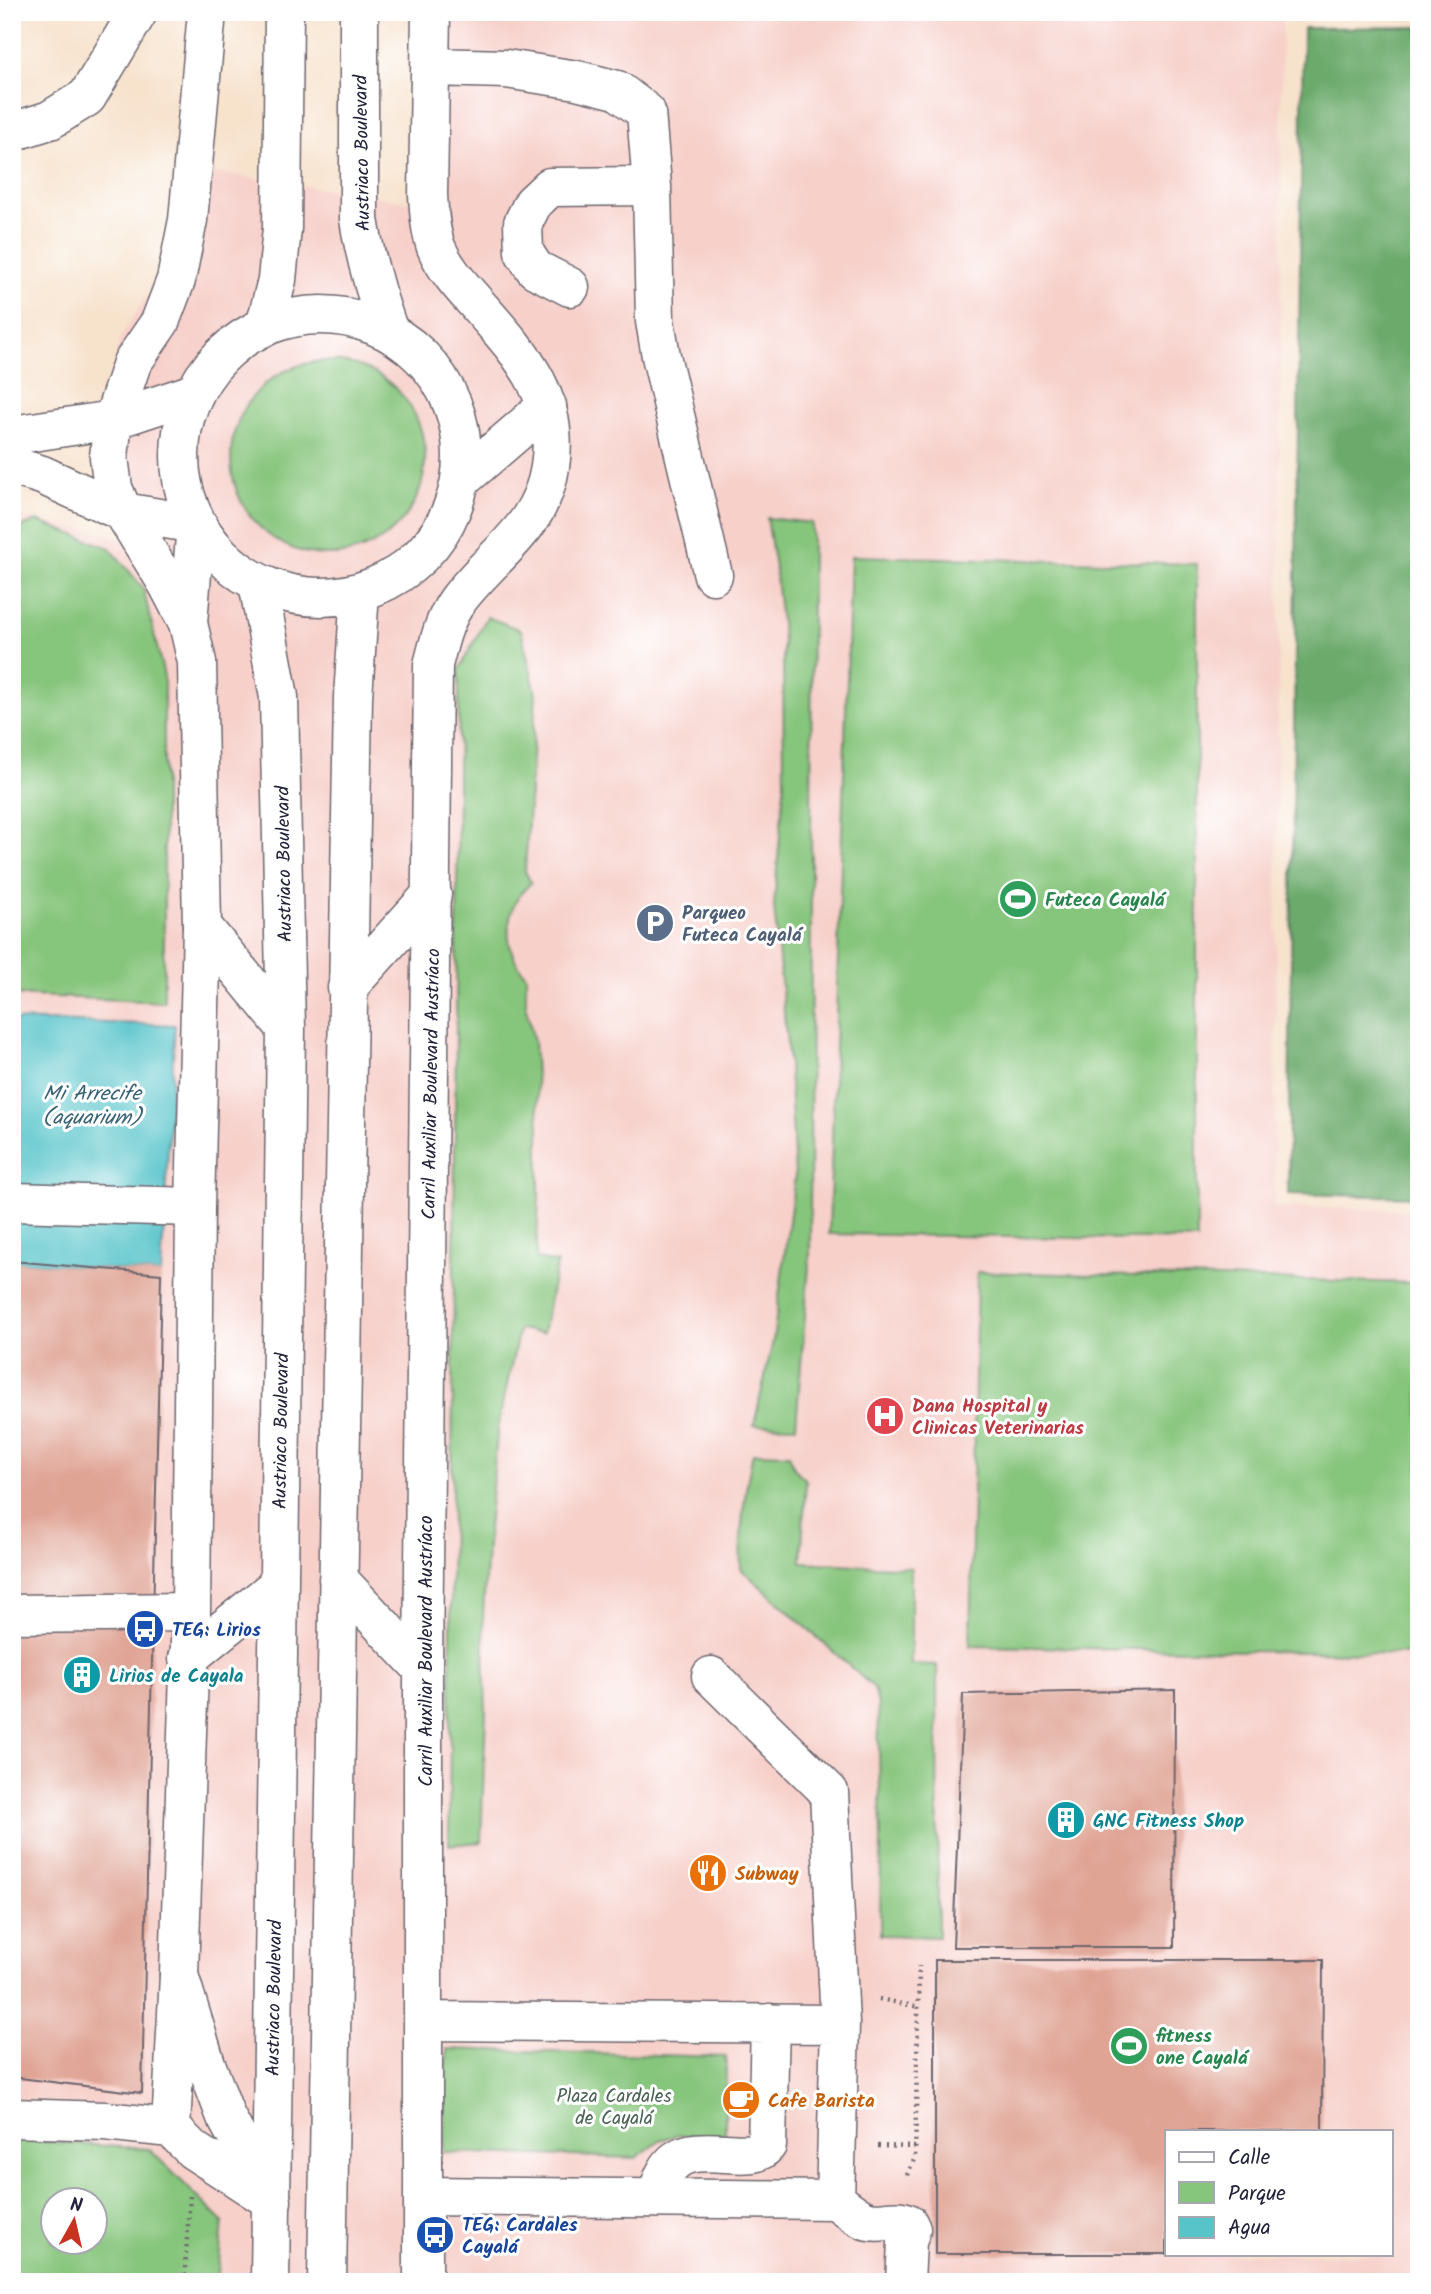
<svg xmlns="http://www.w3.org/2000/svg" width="1431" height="2294" font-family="Kalam,sans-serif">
<rect width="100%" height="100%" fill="#fff"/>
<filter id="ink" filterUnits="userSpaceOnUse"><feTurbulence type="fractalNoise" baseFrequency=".0143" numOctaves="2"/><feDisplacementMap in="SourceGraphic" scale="14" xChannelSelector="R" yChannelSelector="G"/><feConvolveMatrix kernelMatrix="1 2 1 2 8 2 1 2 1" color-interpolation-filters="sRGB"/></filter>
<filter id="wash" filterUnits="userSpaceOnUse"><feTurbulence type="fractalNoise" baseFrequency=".00686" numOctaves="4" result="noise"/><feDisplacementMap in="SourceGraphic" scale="28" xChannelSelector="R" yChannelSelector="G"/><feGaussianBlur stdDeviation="1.57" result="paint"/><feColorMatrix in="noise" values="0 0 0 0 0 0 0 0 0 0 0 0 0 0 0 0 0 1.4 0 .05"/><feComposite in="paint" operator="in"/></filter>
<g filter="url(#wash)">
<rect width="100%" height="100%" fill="#f7e2cc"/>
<!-- built -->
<path fill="#f7d0ca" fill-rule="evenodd" d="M424 12H1282L1280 494 1274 1207 1419 1210V2282H12V516L90 530 125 539 100 436 120 338 162 273 204 171 425 204ZM1167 2131H1391V2254H1167ZM52 2200H94V2242H52Z"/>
<!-- green -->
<path fill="#86c57c" stroke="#54745c" stroke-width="2" fill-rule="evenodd" d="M231 458a97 97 0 1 1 194 0a97 97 0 1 1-194 0Z
M767 518 812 523 810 1254 796 1426 754 1425 773 1341 795 1176 789 1066 774 906 784 788 783 642 775 568Z
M37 521 110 548 143 588 164 676V1002L12 995V531Z
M851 556 1197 564V1240L829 1234Z
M487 617 521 630 536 694 525 871 531 883C503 907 501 947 526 975V1007L534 1042 539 1127V1200L536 1259 557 1263 543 1333 519 1329 498 1427 488 1528 483 1616 486 1711 481 1842 449 1845 459 670Z
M977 1272 1419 1283V1654L970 1646Z
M753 1453 789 1454 794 1468 806 1480 801 1562 911 1568V1664L937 1665 938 1937 880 1935 881 1839 878 1705 874 1688 741 1569C739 1531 745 1490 753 1453Z
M447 2049 726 2057 725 2136 678 2135 660 2140 636 2158 444 2152Z
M12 2139 149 2149 223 2222 217 2282H12ZM52 2200H94V2242H52Z"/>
<!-- forest -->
<path fill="#6caa6c" stroke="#476654" stroke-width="2" d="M1419 27V1197L1288 1194 1303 28Z"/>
<!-- water -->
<path fill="#57c4ca" stroke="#3c7382" stroke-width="2" d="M12 1020 175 1025 161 1274 12 1261Z"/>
<g id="blocks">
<!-- building -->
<path fill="#e0a495" d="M12 1261 161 1274 142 2093 12 2077Z
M1175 1690 1174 1947H953L963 1694Z
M935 1960H1323L1322 2131H1167V2254H935Z"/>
</g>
</g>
<g filter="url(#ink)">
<use href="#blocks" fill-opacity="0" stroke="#6d656e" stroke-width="2"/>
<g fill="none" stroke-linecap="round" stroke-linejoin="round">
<defs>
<path id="minor" d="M431 67 506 69 577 80 617 90 646 112 652 186 655 321 661 356 713 575
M12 132 50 120 87 97 138 12
M570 287 535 269 524 252 523 223 533 203 550 187 652 186
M12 435 113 420 194 393
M12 466 42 475 123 512 196 524
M12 1202 195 1207
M12 1614 191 1612
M711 1676 829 1792 840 2024
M12 2118 105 2121 171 2128
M171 2128 179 1975 191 1612 195 1207 202 926 197 662 188 623 167 583 123 512 113 488 109 457 113 420 132 363 160 322 176 280 188 220 207 12
M171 2128 193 2150 272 2201
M423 2196 835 2200 840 2024 425 2021
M656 2198C659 2190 661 2180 666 2172 687 2132 748 2169 767 2145L770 2023
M835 2200C845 2206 858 2219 869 2221 882 2224 896 2217 908 2223L911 2229 907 2242 905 2282
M423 2282V1669L433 665C439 642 444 619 458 600 492 554 541 529 550 467 561 395 520 353 476 303 461 286 445 269 436 247 430 230 429 212 428 195L431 12"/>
<path id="major" d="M359 12V219C365 259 376 295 389 332
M180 456a141 141 0 1 1 282 0a141 141 0 1 1-282 0Z
M265 327 277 280 282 228 284 12
M461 480 547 406
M258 583 279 697 286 1028 270 2282
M188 623 196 524
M202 926 286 1028
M347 988 432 894
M338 1579 423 1669
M188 1658 278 1585
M179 1975 206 2064 226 2117 269 2197
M327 2282 353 697 360 592"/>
</defs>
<!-- minor casing -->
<use href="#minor" stroke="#6d656e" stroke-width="41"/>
<!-- major casing -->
<use href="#major" stroke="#6d656e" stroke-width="41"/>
<!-- path -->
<path stroke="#6d656e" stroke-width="4.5" stroke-dasharray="2 5" stroke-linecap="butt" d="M879 1999 919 2007
M878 2146 916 2147
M907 2175 915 2158 919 1966
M184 2282 190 2196"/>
<!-- minor -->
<use href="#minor" stroke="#fff" stroke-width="38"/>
<!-- major -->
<use href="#major" stroke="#fff" stroke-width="38"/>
</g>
</g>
<!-- icons -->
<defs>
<symbol id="stadium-disc" viewBox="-11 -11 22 22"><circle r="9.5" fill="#2e9e5b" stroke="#fff"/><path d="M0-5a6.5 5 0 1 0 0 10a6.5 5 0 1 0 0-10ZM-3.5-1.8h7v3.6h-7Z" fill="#fff"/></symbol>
<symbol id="parking-disc" viewBox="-11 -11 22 22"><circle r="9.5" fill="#5c6f8a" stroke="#fff"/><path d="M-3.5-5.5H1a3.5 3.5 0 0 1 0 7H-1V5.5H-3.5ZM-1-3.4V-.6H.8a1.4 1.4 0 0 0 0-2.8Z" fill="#fff"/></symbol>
<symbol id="hospital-disc" viewBox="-11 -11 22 22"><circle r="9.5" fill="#e0444e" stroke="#fff"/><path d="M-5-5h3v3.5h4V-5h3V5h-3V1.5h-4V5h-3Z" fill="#fff"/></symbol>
<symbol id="bus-disc" viewBox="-11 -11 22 22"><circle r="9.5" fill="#1a4fb4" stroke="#fff"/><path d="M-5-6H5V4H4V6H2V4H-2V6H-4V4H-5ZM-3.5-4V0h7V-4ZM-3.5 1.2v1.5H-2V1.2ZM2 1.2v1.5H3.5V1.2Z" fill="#fff"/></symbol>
<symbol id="building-disc" viewBox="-11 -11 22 22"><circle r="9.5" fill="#0f9aa8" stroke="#fff"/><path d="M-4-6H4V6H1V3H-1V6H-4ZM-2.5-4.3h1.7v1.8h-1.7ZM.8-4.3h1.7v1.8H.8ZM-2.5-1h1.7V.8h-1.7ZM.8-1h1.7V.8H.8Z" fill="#fff"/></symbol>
<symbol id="restaurant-disc" viewBox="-11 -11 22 22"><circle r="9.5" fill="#e8710a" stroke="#fff"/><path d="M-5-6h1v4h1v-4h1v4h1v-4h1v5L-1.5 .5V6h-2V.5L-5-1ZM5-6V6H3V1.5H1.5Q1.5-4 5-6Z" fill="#fff"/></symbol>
<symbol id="cafe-disc" viewBox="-11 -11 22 22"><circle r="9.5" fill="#e8710a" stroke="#fff"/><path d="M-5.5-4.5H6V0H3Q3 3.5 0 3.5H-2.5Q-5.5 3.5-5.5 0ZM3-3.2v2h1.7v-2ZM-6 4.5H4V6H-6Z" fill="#fff"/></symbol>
</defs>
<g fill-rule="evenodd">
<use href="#stadium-disc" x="996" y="877" width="44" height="44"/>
<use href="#parking-disc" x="633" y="901" width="44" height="44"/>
<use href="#hospital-disc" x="863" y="1394" width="44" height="44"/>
<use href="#bus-disc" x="123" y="1607" width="44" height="44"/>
<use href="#building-disc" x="60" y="1653" width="44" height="44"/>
<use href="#building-disc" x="1044" y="1798" width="44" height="44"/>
<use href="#restaurant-disc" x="686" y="1851" width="44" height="44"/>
<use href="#stadium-disc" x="1107" y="2024" width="44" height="44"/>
<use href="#cafe-disc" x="719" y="2078" width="44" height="44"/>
<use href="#bus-disc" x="413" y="2213" width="44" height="44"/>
</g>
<g text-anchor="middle" stroke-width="6" stroke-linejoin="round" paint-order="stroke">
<!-- street labels -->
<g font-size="19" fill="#22223b" stroke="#fff">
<text transform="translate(361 153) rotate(-91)" y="7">Austriaco Boulevard</text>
<text transform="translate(283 864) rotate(-91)" y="7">Austriaco Boulevard</text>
<text transform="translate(430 1084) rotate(-89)" y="7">Carril Auxiliar Boulevard Austríaco</text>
<text transform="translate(280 1431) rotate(-89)" y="7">Austriaco Boulevard</text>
<text transform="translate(425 1651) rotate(-90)" y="7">Carril Auxiliar Boulevard Austríaco</text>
<text transform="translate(273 1998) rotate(-89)" y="7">Austriaco Boulevard</text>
</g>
<!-- leisure labels -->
<g font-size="19" font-weight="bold" fill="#27864d" stroke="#fff" text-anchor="start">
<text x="1045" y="906">Futeca Cayalá</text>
<text x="1156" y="2042">fitness<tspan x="1156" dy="22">one Cayalá</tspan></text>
</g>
<!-- service labels -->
<g font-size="19" font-weight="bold" fill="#4e5e75" stroke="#fff" text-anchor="start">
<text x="682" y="919">Parqueo<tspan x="682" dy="22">Futeca Cayalá</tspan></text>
</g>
<!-- health labels -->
<g font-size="19" font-weight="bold" fill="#be3a42" stroke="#fff" text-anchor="start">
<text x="912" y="1412">Dana Hospital y<tspan x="912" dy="22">Clinicas Veterinarias</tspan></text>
</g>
<!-- transit labels -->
<g font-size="19" font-weight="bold" fill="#164399" stroke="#fff" text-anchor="start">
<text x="172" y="1636">TEG: Lirios</text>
<text x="462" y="2231">TEG: Cardales<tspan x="462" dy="22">Cayalá</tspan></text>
</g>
<!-- culture labels -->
<g font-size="19" font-weight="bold" fill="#0d838f" stroke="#fff" text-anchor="start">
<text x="109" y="1682">Lirios de Cayala</text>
<text x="1093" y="1827">GNC Fitness Shop</text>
</g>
<!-- food labels -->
<g font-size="19" font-weight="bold" fill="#c56008" stroke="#fff" text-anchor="start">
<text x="735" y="1880">Subway</text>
<text x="768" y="2107">Cafe Barista</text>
</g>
<!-- park labels -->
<g font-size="19" fill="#4a6355" stroke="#fff">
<text x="614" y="2102">Plaza Cardales<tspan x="614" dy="22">de Cayalá</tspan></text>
</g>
<!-- water labels -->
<g font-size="21" font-style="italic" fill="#376374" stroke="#fff">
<text x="92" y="1100">Mi Arrecife<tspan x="92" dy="24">(aquarium)</tspan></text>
</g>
</g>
<!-- margin -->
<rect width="1431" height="2294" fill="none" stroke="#fff" stroke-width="42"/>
<!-- legend -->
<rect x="1165" y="2130" width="228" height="126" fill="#ffffff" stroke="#a7a7b1" stroke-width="2"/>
<rect x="1179" y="2152" width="35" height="10" fill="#ffffff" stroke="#a7a7b1" stroke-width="2"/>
<text x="1228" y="2164" font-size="21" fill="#22223b">Calle</text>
<rect x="1179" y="2182" width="35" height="21" fill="#86c57c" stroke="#a7a7b1" stroke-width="2"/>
<text x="1228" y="2200" font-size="21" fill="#22223b">Parque</text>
<rect x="1179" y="2217" width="35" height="21" fill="#57c4ca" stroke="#a7a7b1" stroke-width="2"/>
<text x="1228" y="2234" font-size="21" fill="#22223b">Agua</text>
<!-- north arrow -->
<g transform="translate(74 2221) rotate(8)"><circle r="33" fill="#ffffff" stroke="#a7a7b1" stroke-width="2"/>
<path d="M0-5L12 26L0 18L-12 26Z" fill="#c8321e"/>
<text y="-10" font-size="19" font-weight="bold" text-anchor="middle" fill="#22223b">N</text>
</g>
</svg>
